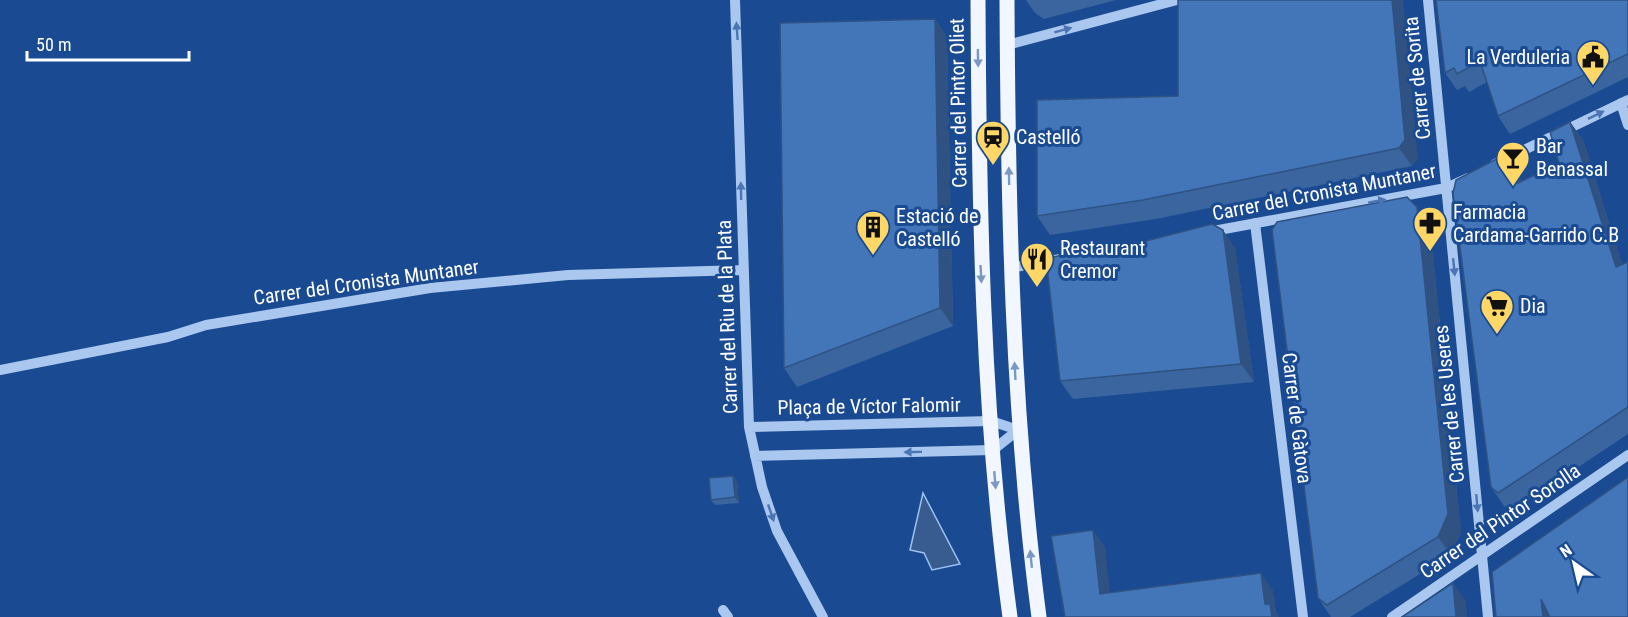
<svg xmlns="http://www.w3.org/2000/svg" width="1628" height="617" font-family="'Roboto Condensed',sans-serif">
<rect width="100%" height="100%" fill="#1a4b92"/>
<!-- water -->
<path fill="#385c8f" stroke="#9cc2f1" stroke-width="1.5" d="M923 493 960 564 932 570 924 553 910 550Z"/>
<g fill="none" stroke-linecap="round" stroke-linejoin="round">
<!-- minor -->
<path stroke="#a9c7ef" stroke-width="10" d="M735 0 749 427 762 487 777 531 823 617
M1428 0 1488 617
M1007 45 1177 0
M1621 103 1628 125
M1495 164 1628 100
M1255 223 1303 617
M1208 232 1446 188 1468 178
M1010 268 1060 259
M0 370 168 337 206 325 430 288 568 275 743 270
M749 427 991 421 1018 430
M755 456 993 450 1018 430
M723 610 728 617
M1392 617 1628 455"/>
<!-- major -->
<path stroke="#f1f6ff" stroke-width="15" d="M978 0C979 206 982 412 1010 617
M1007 0C1008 207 1012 412 1039 617"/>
</g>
<!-- wall -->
<path fill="#3a659f" d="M1026 0H1116L1044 19 1035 13Z
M1178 0 1418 159 1412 166 1156 219 1050 235 1037 216 1178 96Z
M1436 0H1628V77L1510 134 1498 116 1487 82 1469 92 1465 86 1457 90 1445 73Z
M935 19 947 37 953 326 797 387 784 368Z
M1570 122 1583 140 1622 264 1628 262V434L1511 512 1504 506 1491 487 1517 173 1521 181 1559 163Z
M1430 225 1461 533 1451 555 1350 617H1331L1318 598Z
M1235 248 1254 382 1073 399 1060 381Z
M733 476 737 481 739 503 715 505 711 500Z"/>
<!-- shaded-wall -->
<path fill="#2f5282" d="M1392 0H1403L1418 159 1412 166 1399 148Z
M935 19 947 37 953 326 940 308Z
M1570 122 1583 140 1628 283 1616 267Z
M1504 155 1517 173 1531 201 1518 183Z
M1417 207 1430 225 1461 533 1451 555 1438 537Z
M1223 230 1235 248 1254 382 1241 364Z
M733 476 737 481 739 503 735 497Z
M1093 530 1105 547 1112 612 1100 594Z
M1261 573 1273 591 1276 611 1279 617H1272L1265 604Z
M1453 583 1466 601 1467 617H1456Z
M1541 599 1553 617H1543Z"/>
<!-- building -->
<path fill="#4375b9" stroke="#2f5282" stroke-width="1.5" d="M1178 0H1392L1405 140 1399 148 1143 200 1037 216V100L1178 96Z
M1436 0H1628V54L1498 116 1480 61 1457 74 1454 68 1445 73Z
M935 19 940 308 784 368 780 23Z
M1570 122 1616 267 1628 262V407L1498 493 1491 487 1453 193 1456 180 1504 155 1518 183 1559 163 1550 132Z
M1407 197 1417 207 1448 514 1438 537 1327 605 1318 598 1272 230 1277 222Z
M1212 224 1223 230 1241 364 1060 381 1046 258 1142 242Z
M733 476 735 497 711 500 709 478Z
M1628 477V617H1550L1541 599 1543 617H1496L1492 572Z
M1093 530 1100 594 1261 573 1265 604H1270L1272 617H1065L1051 536Z
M1453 583 1456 617H1402Z"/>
<!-- one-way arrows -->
<defs><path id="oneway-solid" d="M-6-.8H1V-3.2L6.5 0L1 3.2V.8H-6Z" transform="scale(1.5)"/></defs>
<g fill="#4c76b3">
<use href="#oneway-solid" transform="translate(1063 30) rotate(-15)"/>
<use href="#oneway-solid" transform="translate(737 31) rotate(-94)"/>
<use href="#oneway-solid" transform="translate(1596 115) rotate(-26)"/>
<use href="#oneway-solid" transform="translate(741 191) rotate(-91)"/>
<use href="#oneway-solid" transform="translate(1377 201) rotate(-10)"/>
<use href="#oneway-solid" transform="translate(1454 267) rotate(84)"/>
<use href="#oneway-solid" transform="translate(913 452) rotate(179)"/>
<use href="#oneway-solid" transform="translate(1477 503) rotate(85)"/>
<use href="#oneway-solid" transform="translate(771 513) rotate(71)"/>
</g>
<g fill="#7b98c3">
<use href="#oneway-solid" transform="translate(978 58) rotate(89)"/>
<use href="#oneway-solid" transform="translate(1009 176) rotate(-91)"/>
<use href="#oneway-solid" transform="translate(981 274) rotate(87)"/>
<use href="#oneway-solid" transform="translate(1015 371) rotate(-93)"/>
<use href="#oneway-solid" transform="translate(995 480) rotate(85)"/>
<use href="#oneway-solid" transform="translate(1031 559) rotate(-96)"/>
</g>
<!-- icons -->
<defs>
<symbol id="civic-pin" viewBox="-11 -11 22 30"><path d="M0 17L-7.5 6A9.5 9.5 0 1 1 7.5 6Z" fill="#ffd767" stroke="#1a4b92"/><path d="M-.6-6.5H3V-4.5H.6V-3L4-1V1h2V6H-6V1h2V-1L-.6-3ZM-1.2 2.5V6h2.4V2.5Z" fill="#111"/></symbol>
<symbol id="station-pin" viewBox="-11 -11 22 30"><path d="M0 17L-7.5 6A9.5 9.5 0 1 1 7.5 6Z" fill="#ffd767" stroke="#1a4b92"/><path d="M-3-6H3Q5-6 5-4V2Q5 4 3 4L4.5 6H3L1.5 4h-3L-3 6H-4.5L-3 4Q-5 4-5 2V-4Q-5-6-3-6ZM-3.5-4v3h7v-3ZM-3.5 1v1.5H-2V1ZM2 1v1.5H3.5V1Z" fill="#111"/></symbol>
<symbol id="bar-pin" viewBox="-11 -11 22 30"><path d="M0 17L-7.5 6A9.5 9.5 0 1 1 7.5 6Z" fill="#ffd767" stroke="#1a4b92"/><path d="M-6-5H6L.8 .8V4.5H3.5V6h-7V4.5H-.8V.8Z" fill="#111"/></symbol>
<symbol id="pharmacy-pin" viewBox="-11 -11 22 30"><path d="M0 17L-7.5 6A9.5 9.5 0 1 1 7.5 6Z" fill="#ffd767" stroke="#1a4b92"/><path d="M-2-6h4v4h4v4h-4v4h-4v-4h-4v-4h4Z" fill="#111"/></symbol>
<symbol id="building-pin" viewBox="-11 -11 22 30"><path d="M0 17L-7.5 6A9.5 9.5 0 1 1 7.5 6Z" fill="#ffd767" stroke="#1a4b92"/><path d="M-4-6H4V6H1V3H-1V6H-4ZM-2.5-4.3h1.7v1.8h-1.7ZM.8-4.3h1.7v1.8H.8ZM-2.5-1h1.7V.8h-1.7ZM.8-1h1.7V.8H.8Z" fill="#111"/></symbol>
<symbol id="restaurant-pin" viewBox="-11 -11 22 30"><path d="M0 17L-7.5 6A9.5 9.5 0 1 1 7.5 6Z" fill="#ffd767" stroke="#1a4b92"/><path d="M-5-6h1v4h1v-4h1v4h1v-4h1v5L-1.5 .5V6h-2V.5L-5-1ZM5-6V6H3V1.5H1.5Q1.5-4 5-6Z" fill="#111"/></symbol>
<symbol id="supermarket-pin" viewBox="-11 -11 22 30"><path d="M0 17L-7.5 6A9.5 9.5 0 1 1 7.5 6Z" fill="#ffd767" stroke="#1a4b92"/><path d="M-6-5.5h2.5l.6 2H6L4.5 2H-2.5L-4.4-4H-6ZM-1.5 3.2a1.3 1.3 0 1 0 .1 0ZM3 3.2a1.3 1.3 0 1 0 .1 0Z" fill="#111"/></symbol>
</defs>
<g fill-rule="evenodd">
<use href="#civic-pin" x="1574" y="38" width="38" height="52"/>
<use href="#station-pin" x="974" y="118" width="38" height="52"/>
<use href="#bar-pin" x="1494" y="139" width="38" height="52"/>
<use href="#pharmacy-pin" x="1411" y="204" width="38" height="52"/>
<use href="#building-pin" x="854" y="208" width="38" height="52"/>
<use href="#restaurant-pin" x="1018" y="240" width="38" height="52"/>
<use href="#supermarket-pin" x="1478" y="287" width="38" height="52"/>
</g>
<g text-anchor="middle" stroke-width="6" stroke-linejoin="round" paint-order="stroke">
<!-- poi labels -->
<g font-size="20" fill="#fff" stroke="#1a4b92" text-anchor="start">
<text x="1570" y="64" text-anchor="end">La Verduleria</text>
<text x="1016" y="144">Castelló</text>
<text x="1536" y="153">Bar<tspan x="1536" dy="23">Benassal</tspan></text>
<text x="1453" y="219">Farmacia<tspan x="1453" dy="23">Cardama-Garrido C.B</tspan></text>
<text x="896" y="223">Estació de<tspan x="896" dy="23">Castelló</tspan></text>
<text x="1060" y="255">Restaurant<tspan x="1060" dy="23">Cremor</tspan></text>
<text x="1520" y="313">Dia</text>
</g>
<!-- street labels -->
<g font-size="20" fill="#fff" stroke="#1a4b92">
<text transform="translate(1417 78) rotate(-96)" y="7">Carrer de Sorita</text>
<text transform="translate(958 103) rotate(-91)" y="7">Carrer del Pintor Oliet</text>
<text transform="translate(1324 192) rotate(-11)" y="7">Carrer del Cronista Muntaner</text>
<text transform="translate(366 282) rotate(-8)" y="7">Carrer del Cronista Muntaner</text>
<text transform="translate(727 317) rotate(-92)" y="7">Carrer del Riu de la Plata</text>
<text transform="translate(1449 404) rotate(-96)" y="7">Carrer de les Useres</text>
<text transform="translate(869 406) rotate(-1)" y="7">Plaça de Víctor Falomir</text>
<text transform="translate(1297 418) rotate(83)" y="7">Carrer de Gàtova</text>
<text transform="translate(1500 521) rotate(-34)" y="7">Carrer del Pintor Sorolla</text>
</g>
</g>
<!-- north arrow -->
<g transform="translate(1574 563) rotate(326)" stroke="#1a4b92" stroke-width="4.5" paint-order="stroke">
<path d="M0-4.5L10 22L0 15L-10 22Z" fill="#ffffff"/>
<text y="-9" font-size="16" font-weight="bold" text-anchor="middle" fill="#ffffff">N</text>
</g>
<!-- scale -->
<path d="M27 51v9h162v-9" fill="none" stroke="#ffffff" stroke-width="3"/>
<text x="36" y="51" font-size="18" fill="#ffffff" stroke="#1a4b92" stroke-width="4.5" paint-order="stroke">50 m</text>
</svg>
